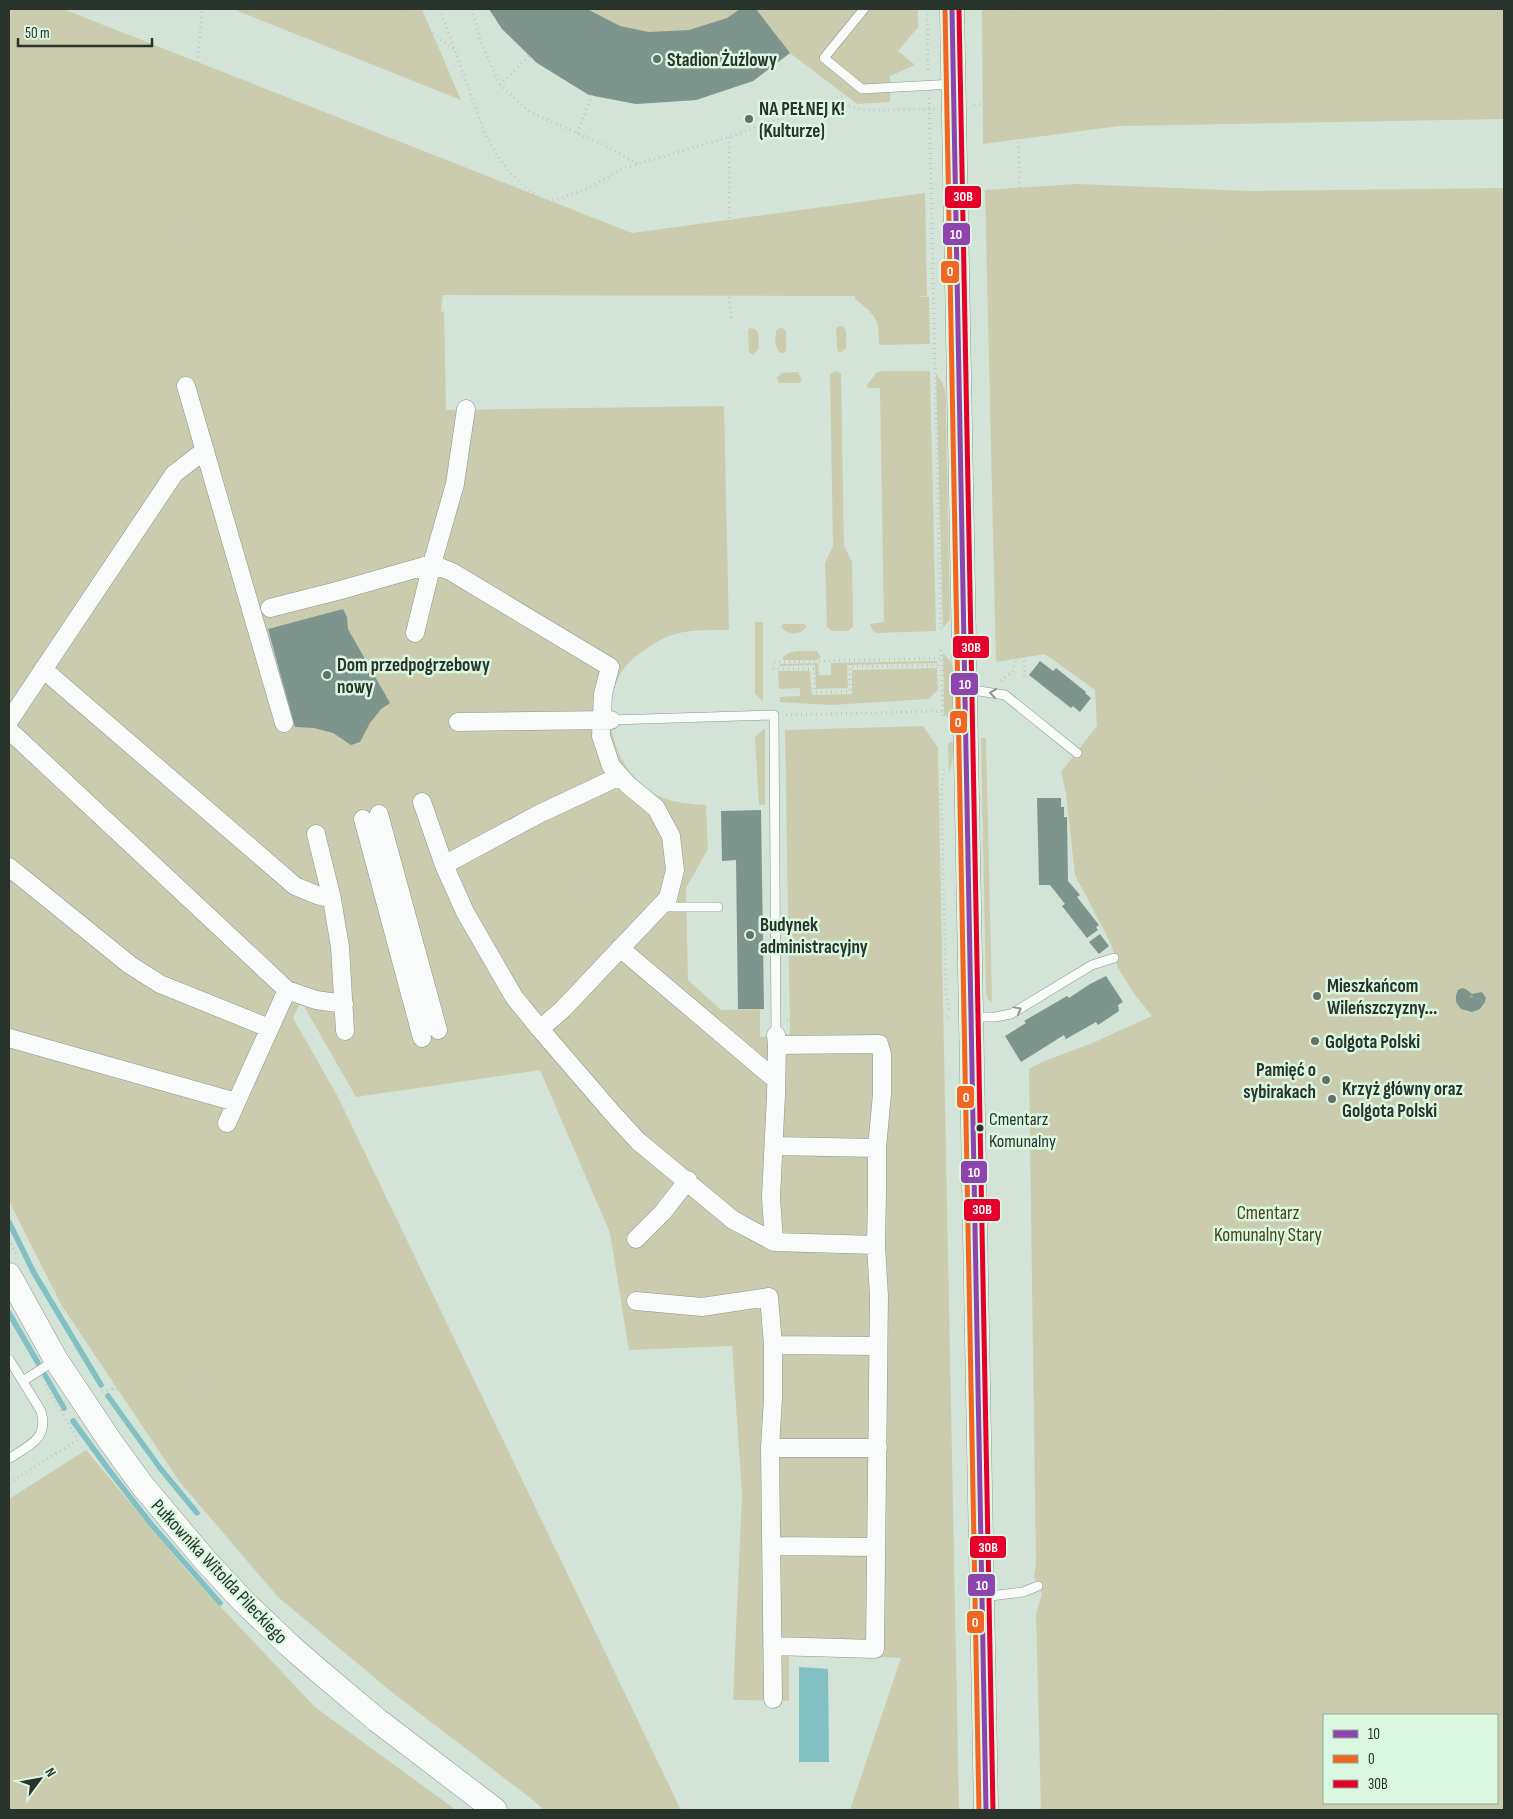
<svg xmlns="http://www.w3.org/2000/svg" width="1513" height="1819" font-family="'Sofia Sans Condensed',sans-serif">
<rect width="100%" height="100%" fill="#d3e3d8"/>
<!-- green -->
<path fill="#cbccad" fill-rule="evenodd" d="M9 9H63L632 233 925 193 927 296H914L929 297 930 344 879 345C879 318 876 316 855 299V296L443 295 441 312 444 311 446 410 724 406 729 630C711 630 690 629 672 635 665 637 658 641 652 645 641 652 628 661 621 673 596 717 617 776 661 797 676 803 691 804 706 805L708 849 686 888 688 980 721 1010 760 1009V1037L790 1034 785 730 923 726 938 748 959 1810H850L901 1658 789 1652V1701L733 1700 742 1494 732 1346 629 1350 610 1233 540 1070 356 1097 301 1001 293 1018 338 1097 681 1810H544L533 1800 393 1693 278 1597 179 1481 62 1306 9 1201Z
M233 9H422L461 100Z
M489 9H918V27L898 51 915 65 890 76V102L857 104 790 53 753 81 696 100 636 104 589 95 537 63 502 29Z
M982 9H1504V119L1119 126 983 144Z
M1077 184 1249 191 1504 188V1810H1041L1036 1614 1042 1594 1034 1577 1036 1564 1029 1069 1042 1062 1090 1044 1152 1016 1135 995 1118 968 1111 944 1075 875 1066 793 1061 772 1097 726 1095 690 1045 654 996 662 985 190ZM1324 1715H1497V1803H1324Z
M840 326 844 327 846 332V348L840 353 837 350 836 328Z
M781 327 786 331V350L784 353H780L775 344 776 331Z
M750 328 755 329 758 332 759 348 753 355 749 352 748 330Z
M836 371 841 374 844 546 852 562 853 627 848 631H832L827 627 825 563 833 546 830 374Z
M885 371H930L936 631 876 633 873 631 870 624 884 622 880 388H867V385L877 372Z
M798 372 802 380 799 383H779L777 378 781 373Z
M936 374C948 386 946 402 946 418L950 619 943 628Z
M755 622H763V701L755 694Z
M783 624H804L806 626C802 636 788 635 781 627Z
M817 651 821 657 817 660H784L782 659C789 648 806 652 817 651Z
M943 653 951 662 952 668 953 723 944 714Z
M937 661V663L847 665 848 688 816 689 815 665 780 666V664L818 663 819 675H831V663Z
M937 668 938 690 928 699 831 705 780 702V697L800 696V688L779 689 778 671H810L812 695 852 694V670Z
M765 728V805H759L755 737Z
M981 738H986L992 1002 988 999 986 993Z
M950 742H953V757L949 775 948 744Z
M86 1450 188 1572 315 1707 456 1810H9V1499Z"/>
<!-- water -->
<path fill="#83c0c4" d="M799 1667 828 1669 829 1762H799Z"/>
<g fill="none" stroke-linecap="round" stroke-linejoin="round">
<!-- stream -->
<path stroke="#83c0c4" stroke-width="5.5" d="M9 1222 34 1273 101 1385
M9 1313 38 1363
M45 1375 64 1408
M108 1396 160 1468 197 1513
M73 1421 109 1470 151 1524 220 1603"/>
</g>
<!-- building -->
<path fill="#7e958e" d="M489 9H587L620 26 649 32 689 30 727 18 740 9H756L790 53 753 81 696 100 636 104 589 95 537 63 502 29Z
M343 609 347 617 348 629 390 703 381 709 370 723 360 742 351 745 333 733 314 728 295 727 268 629Z
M1040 661 1053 671 1056 668 1086 692 1085 693 1091 698 1080 712 1073 706 1071 708 1029 675Z
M1037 798H1061V807H1064V817H1067L1068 881 1080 895 1077 897 1099 925 1096 927 1098 930 1087 938 1062 906 1065 904 1050 885H1039Z
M761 810 764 1009H738L736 860 722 861 721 811Z
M1100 934 1109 946 1099 954 1089 942Z
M1106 976 1123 1002 1118 1005 1119 1011 1098 1025 1096 1022 1066 1039 1064 1035 1021 1062 1005 1036 1026 1023 1024 1021 1067 996 1069 998 1090 984Z
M1462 988 1466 989 1472 994 1482 992 1486 998 1485 1002 1480 1009 1472 1012 1461 1009 1456 1002V995L1458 990Z"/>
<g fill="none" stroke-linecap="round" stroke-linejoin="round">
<defs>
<path id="lane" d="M864 9 824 58 862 89 954 84
M966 689 1005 695 1077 753
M611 720 774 715 776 1035
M662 907H718
M973 1017H995L1011 1014 1092 965 1114 958
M9 1359 41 1411C49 1438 30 1445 10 1458
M23 1381 54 1361
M982 1597 1023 1592 1038 1586"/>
<path id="street" d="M186 386 284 723
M270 608 337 591 432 564 452 572 610 667 603 694 601 736 611 766 628 785 656 808 671 836 675 870 668 898 563 1009 540 1029 514 997 465 912 444 865 422 802
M415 633 432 564 455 484 466 409
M43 669 295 886 317 895 332 899
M9 721 174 474 205 450
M458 722 611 720
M9 730 287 990
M379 814 438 1030
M363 819 422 1038
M316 834 332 899 340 947 345 1031
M444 865 539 814 620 776
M9 867 130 965 160 984 269 1028
M620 948 776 1080
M540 1029 614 1115 638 1141 733 1220 774 1242 876 1245
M9 1038 236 1102
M227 1123 287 990 316 1000 344 1004
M774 1146 877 1148
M636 1239 663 1212 688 1180
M774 1242 771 1197 776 1095 777 1045 776 1035
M636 1301 702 1307 769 1297 773 1345V1398L770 1448 773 1699
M773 1345 877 1346
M770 1448H878
M772 1546 876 1547
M772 1646 875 1649 879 1296 876 1245 877 1192V1148L882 1094V1054L879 1044 777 1045"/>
<path id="secondary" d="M952 9 986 1810
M9 1275 56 1360 110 1441 142 1485 205 1560 243 1601 289 1645 320 1672 377 1720 495 1810"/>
</defs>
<!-- lane casing -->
<use href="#lane" stroke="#8a968e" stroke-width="10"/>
<!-- street casing -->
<use href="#street" stroke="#8a968e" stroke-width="19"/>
<!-- secondary casing -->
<use href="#secondary" stroke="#8a968e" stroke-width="25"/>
<!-- path -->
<path stroke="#c2c6c3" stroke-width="3" stroke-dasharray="1 4" stroke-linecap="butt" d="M401 9 454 49
M440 9 483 129C499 162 513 180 544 201
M472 9 481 42 500 85 530 112 602 144 638 164
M927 9 928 74
M1480 36 1504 17
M1016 62 1071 66 1161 80 1194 76 1215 64 1256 45 1349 37 1386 43 1409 50 1480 36 1504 42
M1215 64V46L1222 9
M500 85 529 56
M929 98 941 632
M827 101 847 94
M974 105 1017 100 1015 9
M577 133 592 95
M729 137V297L732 320
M1378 218H1422L1425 358 1386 360 1381 353Z
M9 222 26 227 317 248 457 218 559 199 586 189 624 168 729 137 827 101 866 110 935 109
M1211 226 1214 335
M1174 228 1176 336
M187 327 183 239 202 9
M1130 351 1126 231 1229 225 1228 334
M1402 360 1403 396
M9 402 30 399 120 353 222 313 327 247
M1120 427 1189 424
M1199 435 1206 434
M1121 443 1190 440 1192 487 1123 492
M1274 446 1301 480 1468 503 1489 459
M1123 530H1167L1214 540
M1167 530 1174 690
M1460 568 1504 569
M127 574 223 757
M1021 641 1025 667 1024 678
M941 650 943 718
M774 662 941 658
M773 669H814L815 692 850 691V667L941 665
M1001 681 1013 671 1021 639 1025 361 1017 100
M1125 692 1174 690 1197 698
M1443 693 1504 695
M108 703 241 636
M786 715 942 711
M521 737 523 759 533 799
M1168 761 1258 791
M944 769 941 793 946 994 949 1010
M199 781 265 718
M1219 799 1197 698 1226 699 1260 455
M1256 805 1301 480
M548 829 611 936
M144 835 174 804
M413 872 429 867
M347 894 364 887
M212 899 245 863
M86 907 127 861
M1408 933 1473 934 1504 938
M501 942C515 935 529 929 542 922 584 897 616 862 647 826
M1137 962 1233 1115
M437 963 470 954
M159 966 193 924
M1459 984 1486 992 1489 999C1485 1026 1439 1015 1459 984Z
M359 988 388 978
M1471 997 1477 975
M787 1020 951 1017
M43 1031V968L65 933
M1462 1038 1464 1042
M121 1053 124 1026 141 991
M1479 1064 1481 1067
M1486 1075 1490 1080
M1337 1094 1345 1083
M9 1115 114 1275 171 1345 207 1386 265 1471 275 1490 301 1515 441 1631 483 1661 514 1687 536 1709 570 1758 598 1810
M1122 1172 1180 1210
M9 1239 18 1257
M104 1258 106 1226 120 1204 136 1188 153 1174 200 1153 213 1144 218 1137
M784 1297 863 1296
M112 1389 148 1317
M102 1392C118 1384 139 1396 156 1396 173 1396 192 1392 207 1386
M789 1397 863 1396
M1133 1427 1333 1487
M1336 1482 1438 1496
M9 1483 78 1440 44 1382
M787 1496 861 1498
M9 1543 80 1559 197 1591
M1237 1571 1241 1561
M789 1596 860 1598
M1281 1601 1288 1594
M1319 1630 1334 1625
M1412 1657 1427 1627"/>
<!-- lane -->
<use href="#lane" stroke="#f8fbf9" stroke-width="9"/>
<!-- street -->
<use href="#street" stroke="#f8fbf9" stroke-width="18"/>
<!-- secondary -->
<use href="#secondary" stroke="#f8fbf9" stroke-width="24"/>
<defs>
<path id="bus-1" d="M952 9 986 1810"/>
<path id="bus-2" d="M945 9 979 1810"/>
<path id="bus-3" d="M959 9 993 1810"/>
</defs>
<!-- bus-1 casing -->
<use href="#bus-1" stroke="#daf7e1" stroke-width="9"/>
<!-- bus-2 casing -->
<use href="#bus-2" stroke="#daf7e1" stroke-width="9"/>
<!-- bus-3 casing -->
<use href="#bus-3" stroke="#daf7e1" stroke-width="9"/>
<!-- bus-1 -->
<use href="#bus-1" stroke="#8e44ad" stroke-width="5"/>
<!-- bus-2 -->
<use href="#bus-2" stroke="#f26522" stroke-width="5"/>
<!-- bus-3 -->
<use href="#bus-3" stroke="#e4002b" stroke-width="5"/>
</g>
<!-- one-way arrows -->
<defs><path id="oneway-chevron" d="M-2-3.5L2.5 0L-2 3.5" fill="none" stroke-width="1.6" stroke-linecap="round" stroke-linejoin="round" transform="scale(1.25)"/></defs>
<g stroke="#909792">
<use href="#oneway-chevron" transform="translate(993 693) rotate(-171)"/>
<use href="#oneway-chevron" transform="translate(1018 1010) rotate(-29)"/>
</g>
<!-- markers -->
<g fill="#647168" stroke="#daf7e1" stroke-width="2">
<circle cx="657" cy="59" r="5"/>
<circle cx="749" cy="119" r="5"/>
<circle cx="327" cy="675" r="5"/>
<circle cx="750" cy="935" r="5"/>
<circle cx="1317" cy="996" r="5"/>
<circle cx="1315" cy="1041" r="5"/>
<circle cx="1326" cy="1080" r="5"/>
<circle cx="1332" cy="1099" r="5"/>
</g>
<circle fill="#28332b" stroke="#daf7e1" stroke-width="2" cx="980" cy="1128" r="4.5"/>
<g text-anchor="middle" stroke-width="5" stroke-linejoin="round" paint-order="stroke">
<!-- bus labels -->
<g font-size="18" fill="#28332b" stroke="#daf7e1" text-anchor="start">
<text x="989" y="1125">Cmentarz<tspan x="989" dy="22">Komunalny</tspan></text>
</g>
<!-- poi labels -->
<g font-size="19" font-weight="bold" fill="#28332b" stroke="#daf7e1" text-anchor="start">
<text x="667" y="66">Stadion Żużlowy</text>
<text x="759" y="115">NA PEŁNEJ K!<tspan x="759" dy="22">(Kulturze)</tspan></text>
<text x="337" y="671">Dom przedpogrzebowy<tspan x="337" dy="22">nowy</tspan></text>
<text x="760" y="931">Budynek<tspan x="760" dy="22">administracyjny</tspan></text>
<text x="1327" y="992">Mieszkańcom<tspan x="1327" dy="22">Wileńszczyzny...</tspan></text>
<text x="1325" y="1048">Golgota Polski</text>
<text x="1316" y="1076" text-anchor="end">Pamięć o<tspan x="1316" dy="22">sybirakach</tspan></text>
<text x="1342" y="1095">Krzyż główny oraz<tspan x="1342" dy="22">Golgota Polski</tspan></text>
</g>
<!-- park labels -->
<g font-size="19" fill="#4b4111" stroke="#daf7e1">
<text x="1268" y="1219">Cmentarz<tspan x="1268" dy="22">Komunalny Stary</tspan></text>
</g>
<!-- street labels -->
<g font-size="19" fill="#28332b" stroke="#daf7e1">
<text transform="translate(220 1571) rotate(47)" y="7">Pułkownika Witolda Pileckiego</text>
</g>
</g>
<g stroke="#daf7e1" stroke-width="2">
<rect x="944" y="185" width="38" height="24" rx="5" fill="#e4002b"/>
<rect x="942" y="222" width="29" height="24" rx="5" fill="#8e44ad"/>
<rect x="940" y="260" width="20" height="24" rx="5" fill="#f26522"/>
<rect x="952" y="635" width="38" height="24" rx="5" fill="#e4002b"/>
<rect x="950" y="672" width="29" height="24" rx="5" fill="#8e44ad"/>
<rect x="949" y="710" width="19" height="24" rx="5" fill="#f26522"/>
<rect x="956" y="1085" width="19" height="24" rx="5" fill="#f26522"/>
<rect x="960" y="1160" width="28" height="24" rx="5" fill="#8e44ad"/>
<rect x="963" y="1198" width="38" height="24" rx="5" fill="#e4002b"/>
<rect x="969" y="1535" width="38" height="24" rx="5" fill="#e4002b"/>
<rect x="967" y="1573" width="29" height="24" rx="5" fill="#8e44ad"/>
<rect x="966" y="1610" width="19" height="24" rx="5" fill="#f26522"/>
</g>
<g font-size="14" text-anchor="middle" font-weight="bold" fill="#fff">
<text x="963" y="201">30B</text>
<text x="956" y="239">10</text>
<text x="950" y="276">0</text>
<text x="971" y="652">30B</text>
<text x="965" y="689">10</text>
<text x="958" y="727">0</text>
<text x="966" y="1102">0</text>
<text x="974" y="1177">10</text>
<text x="982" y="1214">30B</text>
<text x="988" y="1552">30B</text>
<text x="982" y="1590">10</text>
<text x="975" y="1627">0</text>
</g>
<!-- border -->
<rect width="1513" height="1819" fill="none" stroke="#28332b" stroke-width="20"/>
<!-- legend -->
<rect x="1323" y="1714" width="175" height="90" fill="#daf7e1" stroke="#93a998"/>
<rect x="1333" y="1730" width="25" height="8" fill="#8e44ad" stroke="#93a998"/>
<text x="1368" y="1739" font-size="15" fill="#28332b">10</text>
<rect x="1333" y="1755" width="25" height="8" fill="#f26522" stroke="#93a998"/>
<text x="1368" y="1764" font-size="15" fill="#28332b">0</text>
<rect x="1333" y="1780" width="25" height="8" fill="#e4002b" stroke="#93a998"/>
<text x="1368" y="1789" font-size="15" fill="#28332b">30B</text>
<!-- north arrow -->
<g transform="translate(40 1779) rotate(58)" stroke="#daf7e1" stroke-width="4" paint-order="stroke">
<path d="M0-4L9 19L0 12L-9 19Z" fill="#28332b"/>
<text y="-8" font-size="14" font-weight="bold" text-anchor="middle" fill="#28332b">N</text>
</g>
<!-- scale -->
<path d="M18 38v8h134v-8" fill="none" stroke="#28332b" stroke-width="2.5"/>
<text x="25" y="38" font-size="15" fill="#28332b" stroke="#daf7e1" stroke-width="4" paint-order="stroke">50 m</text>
</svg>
